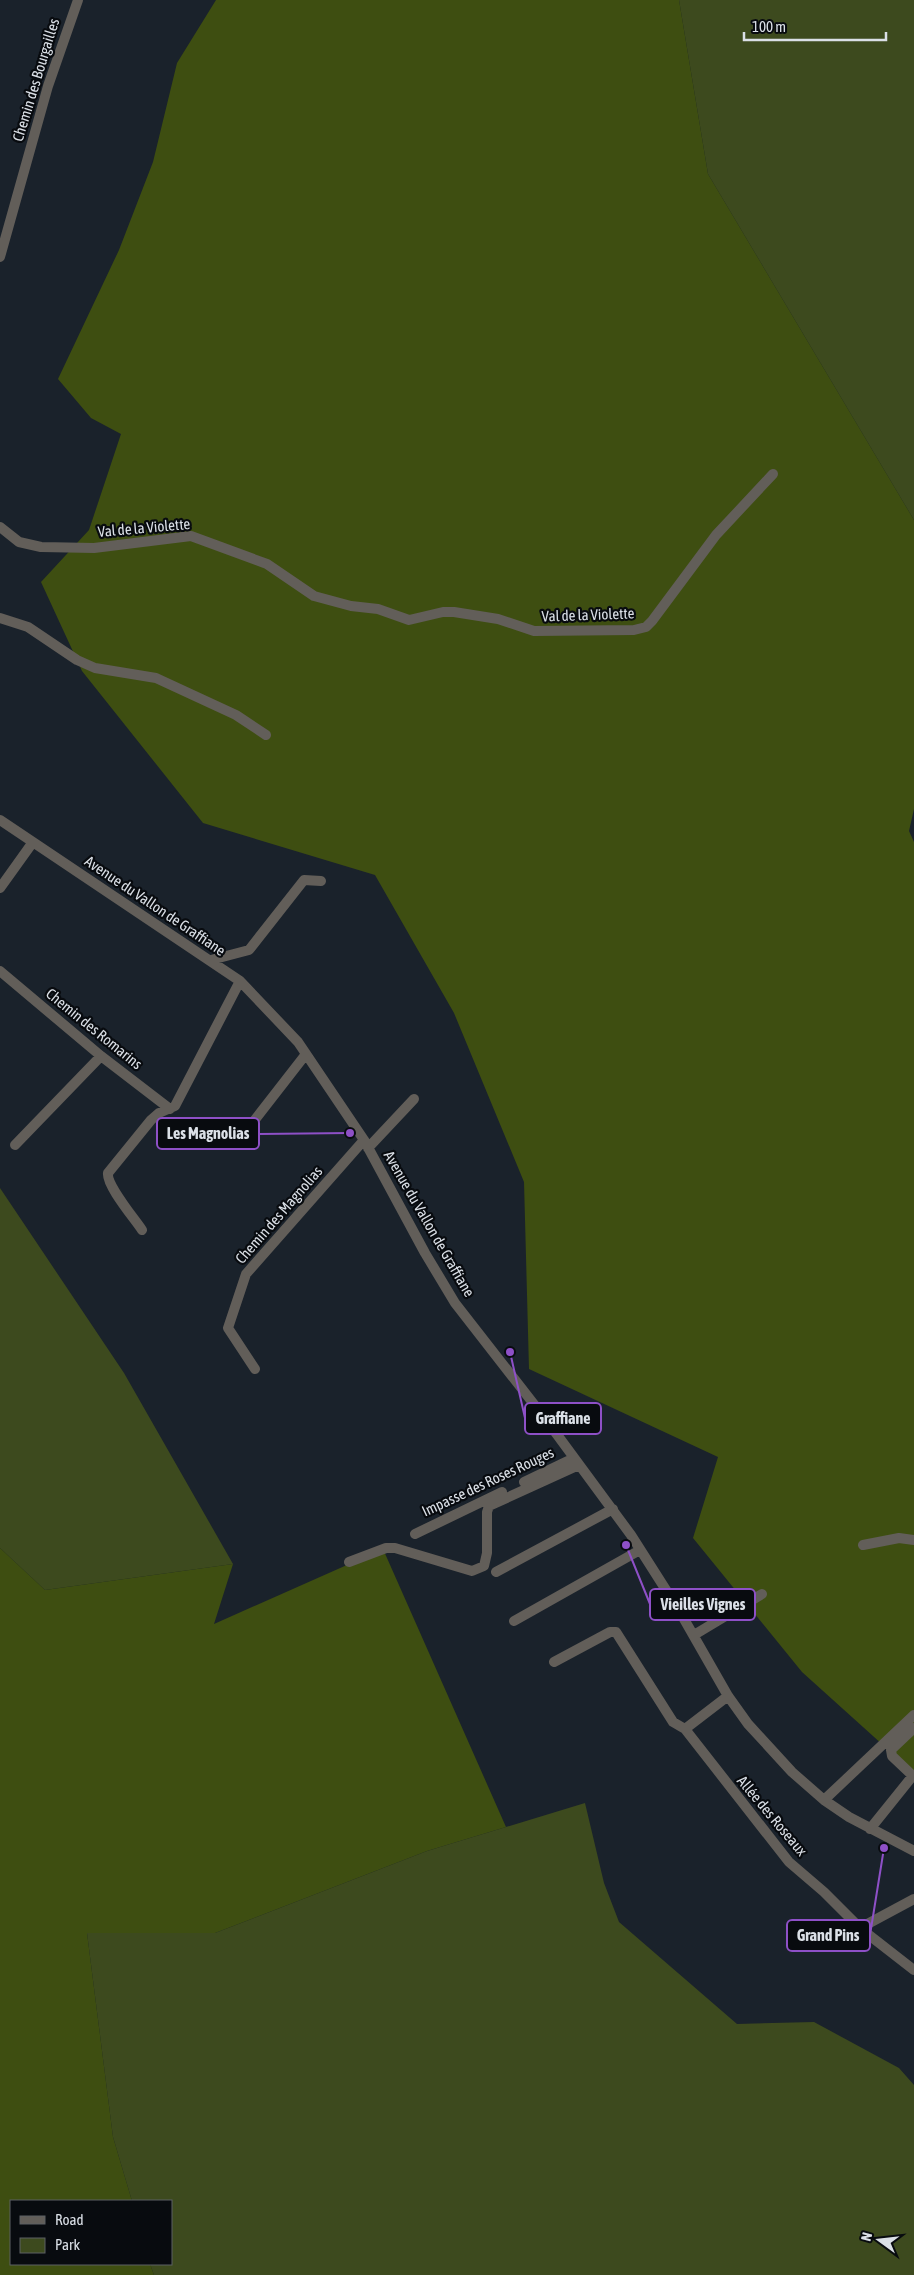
<svg xmlns="http://www.w3.org/2000/svg" width="914" height="2275" font-family="'Asap Condensed',sans-serif">
<rect width="100%" height="100%" fill="#1a222b"/>
<!-- green -->
<path fill="#3d4a1e" d="M679 0H914V520L708 174Z
M0 1188 124 1373 233 1564 45 1590 0 1548Z
M585 1803 604 1883 619 1922 737 2024 814 2022 899 2068 914 2085V2275H154L150 2264H171V2201H132L113 2137 87 1933H215L427 1851Z"/>
<!-- forest -->
<path fill="#3e4e11" d="M216 0H679L708 174 914 520V809L909 831 914 842V1773L802 1672 693 1538 718 1457 529 1369 524 1182 454 1013 375 875 203 823 82 671 41 582 89 530 121 434 91 418 58 379 119 250 153 162 177 63Z
M0 1548 45 1590 233 1564 214 1624 383 1549 506 1827 427 1851 215 1933H87L113 2137 132 2201H11V2264H150L154 2275H0Z"/>
<g fill="none" stroke-linecap="round" stroke-linejoin="round">
<!-- minor -->
<path stroke="#625e59" stroke-width="10" d="M0 257 48 86 78 0
M0 527 19 542 41 547 94 548 191 536 267 564 314 596 351 606 378 609 409 620 443 612H454L498 619 534 631 634 630 646 627 652 621 716 535 773 474
M0 618 28 627 77 660 95 668 156 678 236 715 266 735
M0 820 240 981 298 1042 364 1140 425 1253 455 1303 547 1421 631 1535 680 1612 728 1696 748 1724 792 1772 824 1800 849 1817 914 1851
M0 888 33 842
M211 960 249 950 304 880 321 881
M0 971 101 1056 170 1109
M243 1135 306 1054
M15 1145 101 1056
M368 1148 414 1099
M142 1230C134 1218 106 1185 108 1173L151 1120 159 1113 175 1106 240 981
M255 1369 228 1328 246 1274 364 1140
M524 1482 574 1458
M415 1534 502 1492
M863 1545 899 1538 914 1540
M349 1562 386 1548H395L472 1571 484 1566 487 1553V1512L489 1506 579 1465
M496 1572 613 1509
M514 1621 640 1550
M694 1635 762 1594
M554 1662 610 1632H616L673 1722 685 1729 789 1862 824 1892 860 1928 914 1970
M685 1729 728 1696
M824 1800 914 1715
M870 1829 911 1778V1774L892 1756 891 1750 914 1728
M860 1928 914 1899"/>
</g>
<g text-anchor="middle" stroke-width="4.5" stroke-linejoin="round" paint-order="stroke">
<!-- street labels -->
<g font-size="15" fill="#dbe0e7" stroke="#080b0f">
<text transform="translate(36 80) rotate(-73)" y="5">Chemin des Bourgailles</text>
<text transform="translate(144 528) rotate(-5)" y="5">Val de la Violette</text>
<text transform="translate(588 615) rotate(-2)" y="5">Val de la Violette</text>
<text transform="translate(155 906) rotate(34)" y="5">Avenue du Vallon de Graffiane</text>
<text transform="translate(94 1029) rotate(39)" y="5">Chemin des Romarins</text>
<text transform="translate(279 1215) rotate(-49)" y="5">Chemin des Magnolias</text>
<text transform="translate(429 1224) rotate(60)" y="5">Avenue du Vallon de Graffiane</text>
<text transform="translate(488 1482) rotate(-25)" y="5">Impasse des Roses Rouges</text>
<text transform="translate(772 1816) rotate(50)" y="5">Allée des Roseaux</text>
</g>
</g>
<!-- callouts -->
<path fill="none" stroke="#8e50c7" stroke-width="2" d="M350 1133L259 1134M510 1352L525 1418M626 1545L650 1604M884 1848L870 1935"/>
<g fill="#8e50c7" stroke="#080b0f" stroke-width="2">
<circle cx="350" cy="1133" r="5"/>
<circle cx="510" cy="1352" r="5"/>
<circle cx="626" cy="1545" r="5"/>
<circle cx="884" cy="1848" r="5"/>
</g>
<g fill="#080b0f" stroke="#8e50c7" stroke-width="2">
<rect x="157" y="1118" width="102" height="31" rx="5"/>
<rect x="525" y="1403" width="76" height="31" rx="5"/>
<rect x="650" y="1589" width="105" height="31" rx="5"/>
<rect x="787" y="1920" width="83" height="31" rx="5"/>
</g>
<g font-size="16" text-anchor="middle" font-weight="bold" fill="#dbe0e7">
<text x="208" y="1139">Les Magnolias</text>
<text x="563" y="1424">Graffiane</text>
<text x="703" y="1610">Vieilles Vignes</text>
<text x="828" y="1941">Grand Pins</text>
</g>
<!-- legend -->
<rect x="10" y="2200" width="162" height="65" fill="#080b0f" stroke="#5c6065"/>
<rect x="20" y="2216" width="25" height="8" fill="#625e59" stroke="#5c6065"/>
<text x="55" y="2225" font-size="15" fill="#dbe0e7">Road</text>
<rect x="20" y="2238" width="25" height="15" fill="#3d4a1e" stroke="#5c6065"/>
<text x="55" y="2250" font-size="15" fill="#dbe0e7">Park</text>
<!-- north arrow -->
<g transform="translate(879 2240) rotate(285)" stroke="#080b0f" stroke-width="4" paint-order="stroke">
<path d="M0-4L9 19L0 12L-9 19Z" fill="#dbe0e7"/>
<text y="-8" font-size="14" font-weight="bold" text-anchor="middle" fill="#dbe0e7">N</text>
</g>
<!-- scale -->
<path d="M744 32v8h142v-8" fill="none" stroke="#dbe0e7" stroke-width="2.5"/>
<text x="752" y="32" font-size="15" fill="#dbe0e7" stroke="#080b0f" stroke-width="4" paint-order="stroke">100 m</text>
</svg>
